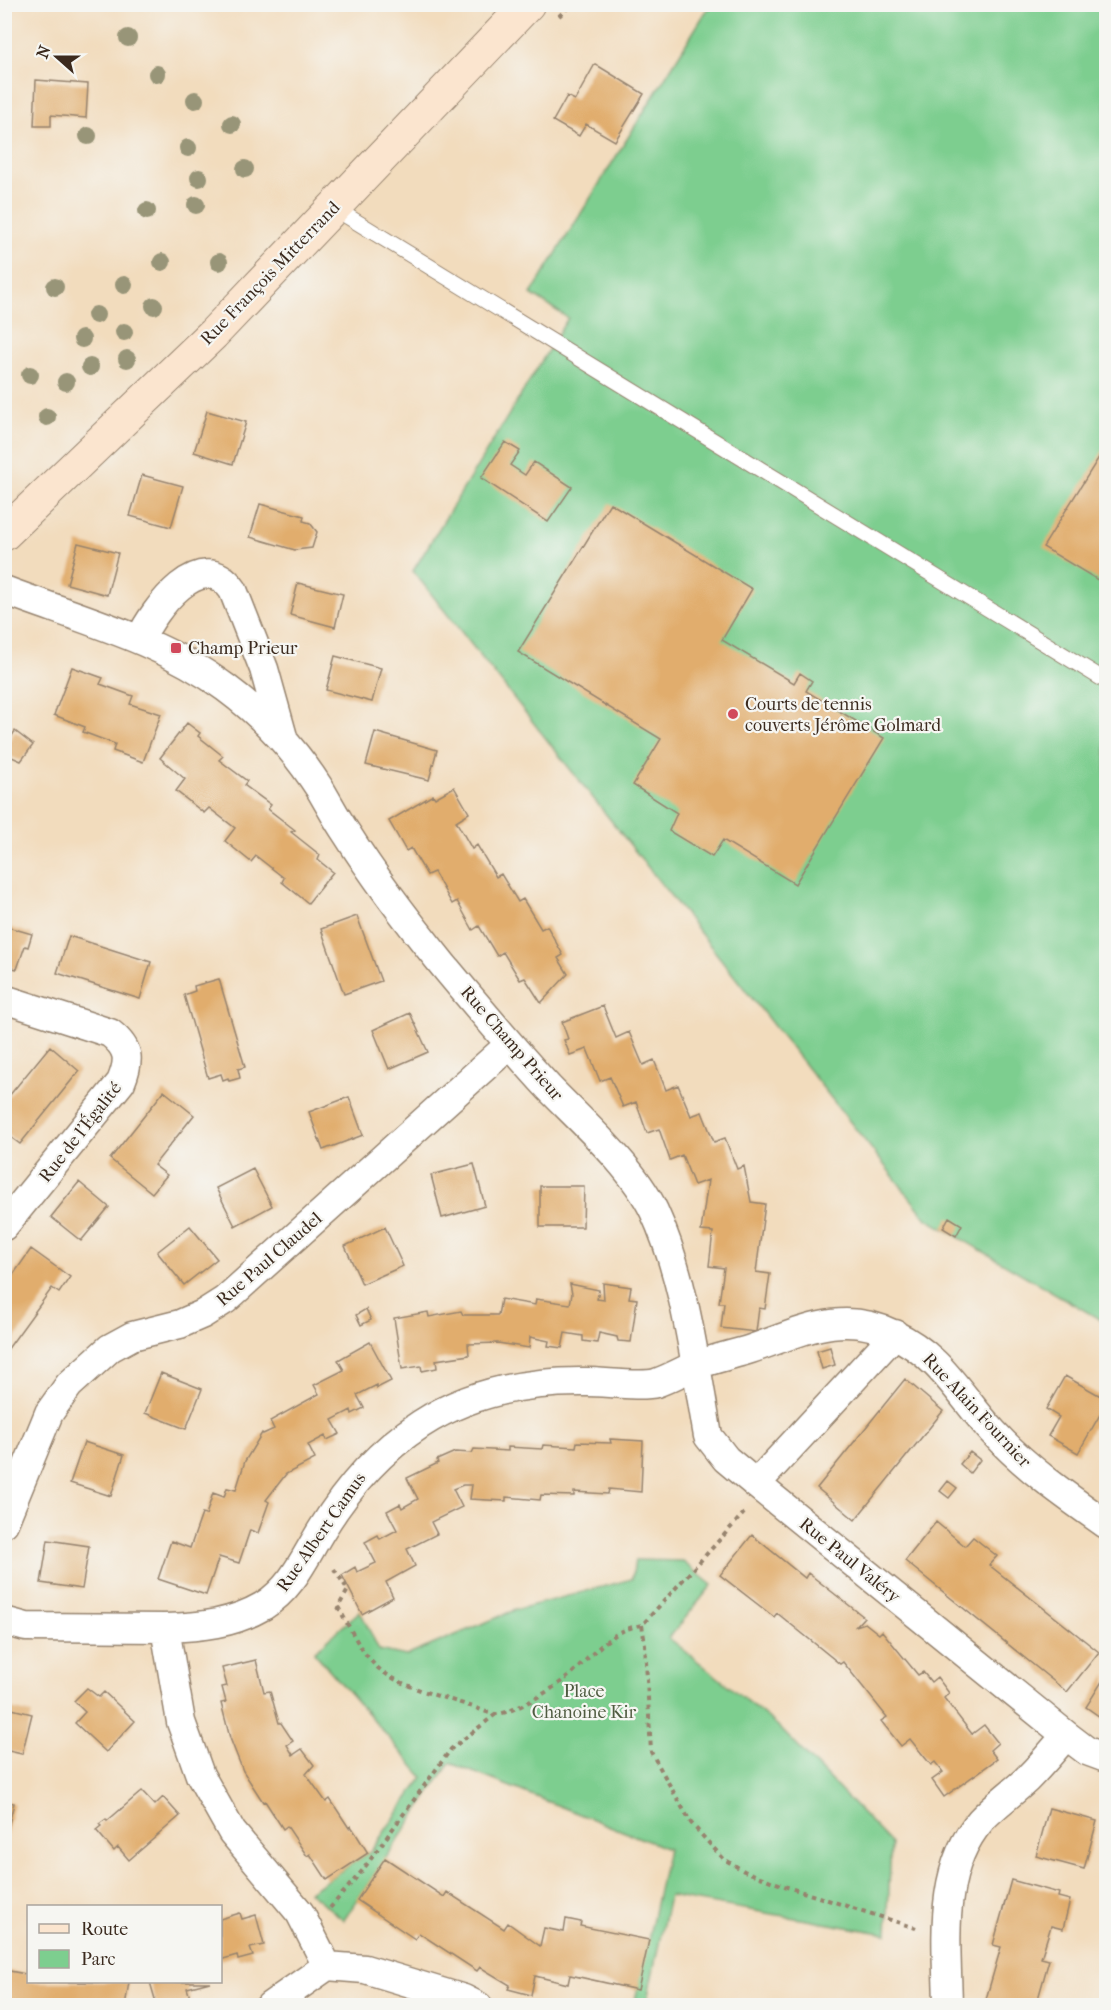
<svg xmlns="http://www.w3.org/2000/svg" width="1111" height="2010" font-family="'IM FELL French Canon',serif">
<rect width="100%" height="100%" fill="#f6f6f2"/>
<filter id="ink" filterUnits="userSpaceOnUse"><feTurbulence type="fractalNoise" baseFrequency=".0167" numOctaves="2"/><feDisplacementMap in="SourceGraphic" scale="12" xChannelSelector="R" yChannelSelector="G"/><feConvolveMatrix kernelMatrix="1 2 1 2 8 2 1 2 1" color-interpolation-filters="sRGB"/></filter>
<filter id="wash" filterUnits="userSpaceOnUse"><feTurbulence type="fractalNoise" baseFrequency=".008" numOctaves="4" result="noise"/><feDisplacementMap in="SourceGraphic" scale="24" xChannelSelector="R" yChannelSelector="G"/><feGaussianBlur stdDeviation="1.35" result="paint"/><feColorMatrix in="noise" values="0 0 0 0 0 0 0 0 0 0 0 0 0 0 0 0 0 1.4 0 .05"/><feComposite in="paint" operator="in"/></filter>
<g filter="url(#wash)">
<rect width="100%" height="100%" fill="#f2dcbd"/>
<!-- green -->
<path fill="#7dce8f" stroke="#5c7c56" stroke-width="1.5" d="M710 5H1106V1323L927 1219 413 571 568 318 531 294Z
M635 1560 682 1561 712 1585 669 1638 777 1725 891 1843 887 1934 669 1896 646 2005H634L668 1849 450 1763 344 1920 309 1892 371 1851 423 1777 314 1652 360 1611 379 1650 406 1656 515 1610 632 1579Z"/>
<g id="blocks">
<!-- building -->
<path fill="#e1ad6d" d="M595 64 644 94 615 141 586 124 579 136 553 121 567 96 575 100Z
M36 80 88 84 86 118 51 115V126H34Z
M207 411 246 422 233 464 194 452Z
M505 442 520 451 510 465 525 475 534 462 572 487 548 522 481 478Z
M1106 446V585L1043 547Z
M142 475 183 486 171 527 130 516Z
M610 503 752 589 722 640 794 683 800 673 812 681 806 691 884 738 795 884 723 840 712 857 669 831 677 813 633 785 661 739 518 652Z
M260 504 304 516 303 521 310 523 317 532 312 548 295 550 250 537Z
M78 543 118 553 107 595 67 584Z
M298 583 343 594 335 627 290 615Z
M335 656 381 668 372 702 326 690Z
M72 667 103 678 100 684 133 696 130 704 161 714 143 762 113 751 115 744 83 732 85 727 54 715Z
M187 723 200 733 198 736 223 756 219 760 247 781 244 785 271 805 268 809 295 830 291 832 320 855 318 860 333 872 308 903 282 882 284 878 256 856 251 862 225 841 235 828 209 808 204 813 176 791 185 779 160 758Z
M15 731 33 745 21 761 7 755 9 752 4 748Z
M375 732 437 750 429 780 366 765Z
M454 787 469 813 456 821 472 849 477 845 496 877 501 874 518 902 523 899 541 929 547 926 563 955 558 958 568 974 541 1003 525 978 520 980 503 952 497 956 479 926 473 930 457 901 452 904 434 872 427 875 411 848 406 851 389 821 433 795 435 798Z
M357 916 381 981 344 994 321 929Z
M4 926 32 934 28 947 25 946 17 969 4 966Z
M69 936 151 962 140 999 57 973Z
M219 979 245 1067 238 1069 240 1078 229 1081 228 1078 223 1080 221 1074 208 1078 184 995 195 991 194 986Z
M603 1006 616 1038 629 1032 643 1065 654 1060 666 1090 678 1085 691 1116 702 1112 714 1142 725 1138 737 1169 744 1166 751 1202 765 1204 756 1272 770 1274 765 1309 759 1308 756 1332 721 1328 724 1303H719L724 1268 709 1266 713 1232 701 1231 708 1180 694 1185 682 1155 670 1160 659 1129 647 1133 636 1102 623 1107 610 1077 600 1081 587 1049 570 1055 564 1040 568 1039 562 1022Z
M410 1013 428 1052 389 1069 373 1030Z
M50 1046 79 1071 20 1144 4 1132V1102Z
M164 1091 194 1115 154 1165 167 1175 152 1193 110 1159Z
M349 1097 363 1135 323 1150 309 1112Z
M474 1164 485 1206 442 1218 431 1175Z
M253 1169 272 1206 235 1226 216 1188Z
M79 1182 109 1207 81 1241 51 1217Z
M540 1186H584L583 1227H540Z
M949 1217 962 1225 956 1236 943 1228Z
M190 1226 217 1259 184 1285 157 1252Z
M385 1227 403 1266 362 1284 345 1246Z
M31 1249 70 1277 59 1293 52 1288 7 1350 4 1348V1288Z
M603 1283 631 1287 629 1298 637 1299 631 1342 618 1341 617 1337 599 1333 597 1343 583 1341V1336L565 1333 562 1348 548 1346 549 1341 530 1337 529 1348 498 1343 468 1344 469 1355 436 1360 437 1368 422 1371 421 1366 402 1369 394 1318 428 1312 429 1317 461 1311 463 1315H498L501 1299 535 1305 536 1299 570 1304 572 1294 570 1284 599 1290 597 1299 604 1300Z
M366 1309 371 1320 361 1325 356 1315Z
M370 1342 391 1381 377 1388V1385L357 1395 364 1408 352 1414 351 1410 332 1420 340 1434 327 1440 325 1436 308 1445 315 1459 286 1474 266 1500 269 1502 258 1533 250 1530 239 1563 219 1557 206 1595 158 1579 171 1541 190 1548 202 1514 206 1515 213 1493 224 1497 227 1488 236 1490 245 1461 262 1433 263 1434 274 1429 270 1421 319 1394 314 1385 344 1370 338 1360Z
M830 1347 835 1365 822 1369 817 1351Z
M161 1373 202 1389 186 1429 145 1413Z
M1065 1376 1106 1399V1404L1078 1453 1048 1436 1059 1417 1046 1409Z
M905 1379 943 1411 855 1520 817 1488Z
M610 1439 643 1441 641 1492 609 1489 608 1494 574 1492V1496L541 1495 540 1500 506 1497V1501L470 1499 472 1485H463L453 1489 462 1507 431 1522 437 1534 407 1549 415 1566 386 1582 393 1597 362 1614 342 1575 355 1567 357 1572 376 1563 365 1542 378 1535 380 1539 397 1530 387 1511 400 1504 402 1508 418 1499 407 1478 438 1463 437 1460 455 1452 472 1453 474 1449 508 1451V1447L542 1449 543 1445 576 1447 577 1442 611 1443Z
M84 1442 124 1455 111 1496 70 1483Z
M970 1452 980 1460 970 1473 960 1464Z
M948 1481 957 1488 949 1498 940 1491Z
M936 1522 965 1546 973 1537 997 1556 989 1565 1099 1652 1067 1692 905 1561Z
M752 1535 805 1578 808 1573 864 1617 856 1626 865 1623 879 1634 882 1631 918 1675 923 1672 931 1682 937 1677 949 1693 944 1698 972 1734 984 1725 998 1743 990 1750 997 1759 944 1797 932 1780 943 1772 935 1762 931 1765 910 1739 901 1746 881 1721 887 1717 843 1662 840 1664 777 1613 774 1617 720 1575Z
M48 1540 89 1546 82 1589 41 1583Z
M256 1660 264 1692 270 1691 279 1723H281L293 1741 287 1745 293 1755 302 1749 314 1765 306 1774 326 1802 330 1799 349 1828 351 1826 368 1853 327 1880 310 1854 307 1856 287 1826 283 1829 265 1801 263 1802 254 1788 243 1771 230 1738 221 1703 226 1702 222 1687 227 1686 222 1668Z
M1106 1675V1721L1086 1707Z
M87 1688 99 1697 104 1692 135 1721 106 1752 75 1723 85 1712 74 1701Z
M4 1707 32 1714 22 1754 4 1750Z
M142 1791 155 1805 163 1797 180 1816 129 1860 118 1847 114 1851 96 1830 101 1826 99 1824 106 1819 107 1821Z
M4 1801 14 1803 5 1840H4Z
M1049 1808 1097 1821 1084 1869 1036 1856Z
M385 1858 444 1897 447 1892 504 1929 508 1923 540 1946 544 1928 564 1932 566 1919 581 1922 580 1926 649 1940 638 1990 570 1975 568 1984 535 1976 531 1995 508 1989 510 1985 480 1967 477 1971 419 1933 415 1939 357 1900Z
M1011 1880 1059 1893 1058 1897 1070 1900 1063 1929 1051 1926 1041 1958 1049 1960 1036 2006H984L1001 1947 993 1945Z
M240 1913 242 1919 256 1915 264 1945 250 1948 253 1956 238 1960 237 1955 220 1960V1919Z
M27 1967H28V1982H129L125 2006H4V1970L26 1974Z
M150 1982H210L187 1988 191 2001 179 2006H157Z"/>
</g>
</g>
<g filter="url(#ink)">
<use href="#blocks" fill-opacity="0" stroke="#96836e" stroke-width="1.5"/>
<g fill="none" stroke-linecap="round" stroke-linejoin="round">
<defs>
<path id="lane" d="M334 208 1106 681"/>
<path id="street" d="M4 590C80 619 160 639 226 688 264 716 295 750 320 789 329 804 337 820 347 834 376 880 409 923 443 965 478 1007 512 1048 549 1088 583 1123 633 1167 654 1211 685 1278 695 1363 708 1436L726 1459 756 1484 1066 1735 1087 1751 1106 1758
M140 639C154 610 201 544 233 590L264 669 283 737
M4 999 110 1033C130 1049 130 1060 121 1082L4 1226
M756 1484 895 1334
M4 1523 49 1413 69 1385 110 1348 132 1336 180 1324 203 1314 225 1300 509 1045
M4 1621 26 1627 165 1628
M327 1966 300 1913 232 1832 200 1775 181 1722 165 1628C200 1627 232 1624 263 1606 292 1588 304 1559 321 1531 347 1488 378 1452 421 1424 471 1391 528 1381 588 1382 605 1382 641 1387 656 1383 668 1379 680 1372 692 1367 711 1359 732 1355 751 1349 801 1332 841 1309 893 1334 941 1356 959 1395 993 1432 1026 1468 1066 1496 1106 1524
M270 2006 327 1966 365 1969 464 1999 478 2006
M948 2006C947 1943 937 1871 981 1820 995 1805 1011 1794 1026 1780 1040 1766 1053 1751 1066 1735"/>
<path id="secondary" d="M4 534 213 334 528 4"/>
</defs>
<!-- lane casing -->
<use href="#lane" stroke="#96836e" stroke-width="17"/>
<!-- street casing -->
<use href="#street" stroke="#96836e" stroke-width="31"/>
<!-- secondary casing -->
<use href="#secondary" stroke="#96836e" stroke-width="35"/>
<!-- path -->
<path stroke="#96836e" stroke-width="4" stroke-dasharray="4.5 4.5" stroke-linecap="butt" d="M559 16 572 4
M334 1569 348 1590 338 1607C350 1627 360 1652 378 1668 400 1687 443 1697 470 1706 478 1708 488 1714 496 1714 512 1714 553 1689 565 1679 592 1658 606 1631 642 1625L744 1513
M642 1625 645 1644 651 1752 691 1823 707 1841 724 1859 744 1871 787 1887 916 1928
M330 1908 362 1871 451 1749 496 1714"/>
<!-- lane -->
<use href="#lane" stroke="#fff" stroke-width="15"/>
<!-- street -->
<use href="#street" stroke="#fff" stroke-width="28"/>
<!-- secondary -->
<use href="#secondary" stroke="#fbe5cf" stroke-width="33"/>
</g>
<!-- trees -->
<g fill="#989578">
<circle cx="128" cy="38" r="9"/>
<circle cx="157" cy="74" r="9"/>
<circle cx="195" cy="100" r="9"/>
<circle cx="232" cy="124" r="9"/>
<circle cx="88" cy="136" r="9"/>
<circle cx="188" cy="148" r="9"/>
<circle cx="245" cy="169" r="9"/>
<circle cx="199" cy="178" r="9"/>
<circle cx="196" cy="205" r="9"/>
<circle cx="147" cy="211" r="9"/>
<circle cx="162" cy="262" r="9"/>
<circle cx="219" cy="262" r="9"/>
<circle cx="124" cy="285" r="9"/>
<circle cx="55" cy="287" r="9"/>
<circle cx="154" cy="306" r="9"/>
<circle cx="96" cy="315" r="9"/>
<circle cx="124" cy="332" r="9"/>
<circle cx="82" cy="339" r="9"/>
<circle cx="127" cy="359" r="9"/>
<circle cx="90" cy="367" r="9"/>
<circle cx="30" cy="375" r="9"/>
<circle cx="66" cy="382" r="9"/>
<circle cx="47" cy="417" r="9"/>
</g>
</g>
<!-- markers -->
<g fill="#d1495b" stroke="#f6f6f2" stroke-width="2">
<rect x="170" y="642" width="12" height="12" rx="3"/>
<circle cx="733" cy="714" r="6"/>
</g>
<g text-anchor="middle" stroke-width="4.5" stroke-linejoin="round" paint-order="stroke">
<!-- street labels -->
<g font-size="18" fill="#3b2a1e" stroke="#f6f6f2">
<text transform="translate(270 273) rotate(-46)" y="6">Rue François Mitterrand</text>
<text transform="translate(512 1043) rotate(49)" y="6">Rue Champ Prieur</text>
<text transform="translate(80 1132) rotate(-52)" y="6">Rue de l'Égalité</text>
<text transform="translate(269 1259) rotate(-41)" y="6">Rue Paul Claudel</text>
<text transform="translate(977 1410) rotate(47)" y="6">Rue Alain Fournier</text>
<text transform="translate(321 1532) rotate(-55)" y="6">Rue Albert Camus</text>
<text transform="translate(850 1560) rotate(39)" y="6">Rue Paul Valéry</text>
</g>
<!-- poi labels -->
<g font-size="18" fill="#3b2a1e" stroke="#f6f6f2" text-anchor="start">
<text x="188" y="654">Champ Prieur</text>
<text x="745" y="710">Courts de tennis<tspan x="745" dy="21">couverts Jérôme Golmard</tspan></text>
</g>
<!-- park labels -->
<g font-size="18" fill="#4f5b40" stroke="#f6f6f2">
<text x="584" y="1697">Place<tspan x="584" dy="21">Chanoine Kir</tspan></text>
</g>
</g>
<!-- margin -->
<rect width="1111" height="2010" fill="none" stroke="#f6f6f2" stroke-width="24"/>
<!-- legend -->
<rect x="27" y="1905" width="195" height="78" fill="#f6f6f2" stroke="#aba49d" stroke-width="1.5"/>
<rect x="39" y="1924" width="30" height="9" fill="#fbe5cf" stroke="#aba49d" stroke-width="1.5"/>
<text x="81" y="1935" font-size="18" fill="#3b2a1e">Route</text>
<rect x="39" y="1950" width="30" height="18" fill="#7dce8f" stroke="#aba49d" stroke-width="1.5"/>
<text x="81" y="1965" font-size="18" fill="#3b2a1e">Parc</text>
<!-- north arrow -->
<g transform="translate(57 57) rotate(291)" stroke="#f6f6f2" stroke-width="4.5" paint-order="stroke">
<path d="M0-4.5L10 22L0 15L-10 22Z" fill="#3b2a1e"/>
<text y="-9" font-size="16" font-weight="bold" text-anchor="middle" fill="#3b2a1e">N</text>
</g>
</svg>
